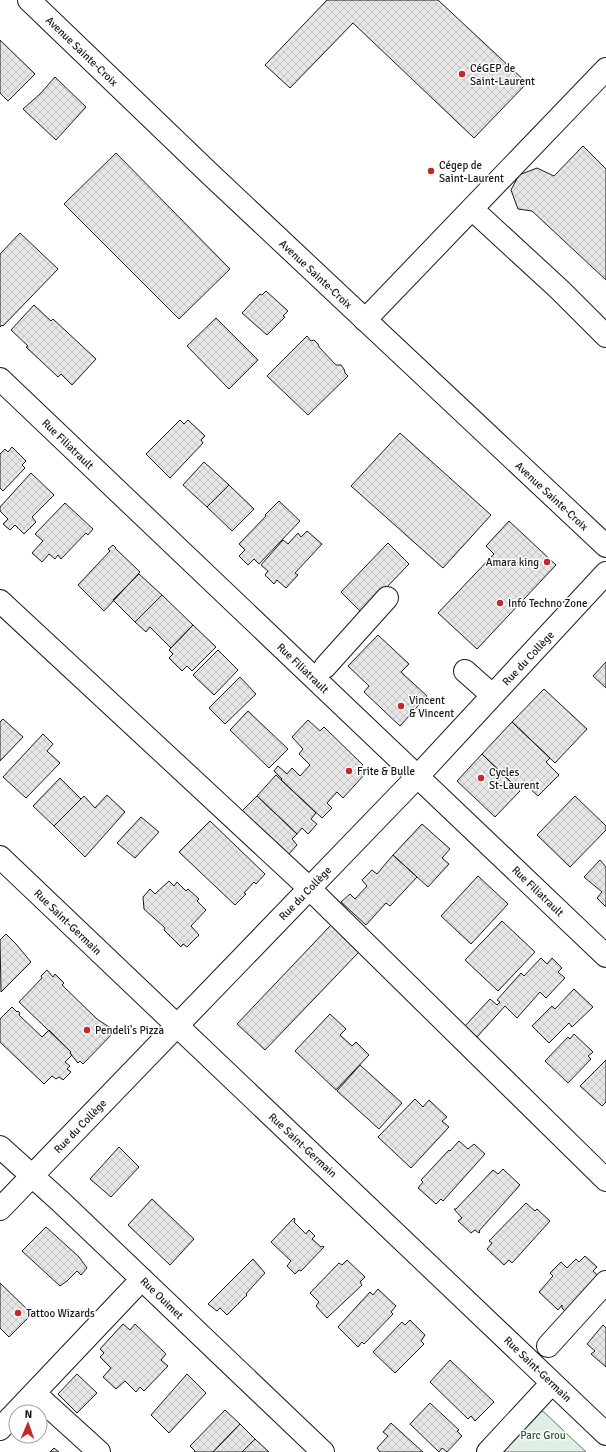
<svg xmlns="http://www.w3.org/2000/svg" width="606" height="1452" font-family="Signika,sans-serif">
<defs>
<pattern id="building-cross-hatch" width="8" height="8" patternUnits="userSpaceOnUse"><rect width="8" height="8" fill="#e6e6e6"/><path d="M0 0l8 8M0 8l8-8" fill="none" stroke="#c5c5c5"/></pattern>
</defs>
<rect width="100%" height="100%" fill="#fff"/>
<!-- green -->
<path fill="#e0efe3" stroke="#6a6a6a" d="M542 1411 545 1413 586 1452H503Z"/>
<!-- building -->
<path fill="url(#building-cross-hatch)" stroke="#1a1a1a" d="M327 0H438L527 83 474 138 353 23 290 88 265 65Z
M0 40 35 74 8 101 0 93Z
M55 77 86 107 56 140 23 109 40 94Z
M583 146 606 169V280L532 211 518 209 511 190 519 175 537 168 554 176Z
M116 153 230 269 179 319 64 204Z
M20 233 58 269 3 326 2 325 0 327V254Z
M266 291 288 311 283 316 285 317 267 335 242 313 260 294 262 295Z
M34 305 51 321 53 319 96 359 72 385 61 374 58 377 26 347 28 346 11 330Z
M216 318 258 360 229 389 187 346Z
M307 336 311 341 314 340 318 344 319 347 336 365H341L344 369 345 373 348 376 308 415 267 376Z
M180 420 184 424 188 420 205 436 201 440 203 443 170 478 146 454Z
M400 433 491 515 443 568 351 486Z
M12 447 26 461 22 465 25 468 3 491 0 488V454L5 449 8 452Z
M204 462 229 485 207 507 183 485Z
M31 473 54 495 32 517 36 522 24 534 15 525 10 530 3 524 8 519 0 511V507Z
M229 485 254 509 232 531 207 507Z
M279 501 300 521 259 564 254 559 248 565 239 556 245 550 239 544 266 516 265 515Z
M65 503 93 529 88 535 86 533 61 559 58 555 55 559 49 554 42 562 32 553 43 541 35 534Z
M509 521 556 565 477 649 438 613 494 554 486 546Z
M307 531 322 544 295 573 298 575 286 588 277 580 274 584 265 575 268 571 261 565 283 540 288 544 298 533 301 537Z
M388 543 409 564 362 613 341 592Z
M113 545 116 548H115L140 572 104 611 78 585 110 551 108 549Z
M139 574 162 595 135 622 113 600Z
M162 595 193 625 171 648 150 627 146 632 135 622Z
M193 625 216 647 192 671 187 666 182 671 169 658 173 654 169 650Z
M378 635 409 664 401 672 427 696 400 726 364 692 369 686 348 666Z
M218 650 238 670 214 695 193 675Z
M606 662V688L593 676Z
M240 677 256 694 225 724 209 708Z
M544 689 587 729 555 763 512 722Z
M248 711 288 749 269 768 230 730Z
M3 719 23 737 0 761V722Z
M308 720 320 731 324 727 363 765 359 769 365 774 343 798 337 792 327 803 332 808 322 818 281 780 282 779 274 771 278 766 287 774 292 768 300 776 310 765 299 754 303 749 292 737Z
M512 722 550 758 546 762 559 775 538 796 527 786 518 789 482 754Z
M43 734 53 744 47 751 60 763 26 798 3 777Z
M482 754 520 791 495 817 457 781Z
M276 775 316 813 311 819 317 824 308 834 302 828 297 834 257 796Z
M60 778 81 799 54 826 33 806Z
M107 795 125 812 85 857 54 826 84 796 95 808Z
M257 796 297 834 292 839 297 845 288 855 237 816Z
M575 796 606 826V830L570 867 537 835Z
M141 817 159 832 135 858 117 843Z
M210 821 265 874 256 884 254 882 244 893 246 894 235 905 179 852Z
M422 824 450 849 442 858 449 864 428 887 393 855Z
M393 855 417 877 390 906 386 903 366 925 341 902 350 894 355 899 367 886 362 880 372 870 377 874Z
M600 860 606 867V907L597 898 602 892 584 877Z
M478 876 508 904 471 944 441 916Z
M169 881 174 886 177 882 186 891 188 889 199 899 197 901 206 910 191 926 199 935 187 947 183 944 181 947 164 930 165 928 144 909 143 897 150 889 155 894Z
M502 921 535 952 498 991 465 960Z
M331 925 359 952 265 1050 237 1024Z
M6 934 16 944 31 962 1 992 0 940Z
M541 958 547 964 552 958 562 968 558 972 565 978 546 998 540 992 517 1018 505 1006 477 1037 465 1026 490 999 497 1005 500 1002 497 1000 521 973 524 976Z
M47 970 53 977 55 974 64 983 62 985 97 1019 115 1031 83 1064 80 1061 78 1063 70 1053 71 1052 19 1002 42 978 41 976Z
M574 989 593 1007 572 1027 569 1023 549 1043 532 1026 552 1006 555 1009Z
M12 1007 17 1012 18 1011 20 1013 19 1015 42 1037 49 1030 71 1052 70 1053 72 1055 65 1062 70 1066 67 1069 71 1072 63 1080 59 1077 56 1079 52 1076 44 1084 0 1042V1019Z
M330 1014 346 1029 340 1035 352 1046 356 1042 369 1055 336 1090 295 1051Z
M574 1034 593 1052 588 1056 591 1059 568 1083 545 1061 568 1037 570 1039Z
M606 1060V1102L602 1106 580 1086Z
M360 1065 402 1103 379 1129 337 1091Z
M415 1099 423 1107 429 1100 447 1117 442 1121 449 1127 411 1168 378 1137Z
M459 1141 468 1149 474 1144 485 1154 443 1201 441 1199 436 1204 418 1188 423 1182 421 1180 449 1150 450 1151Z
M119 1147 139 1167 111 1197 90 1179Z
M503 1169 520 1185 479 1231 480 1232 479 1233 475 1230 471 1233 458 1221 462 1218 454 1209H456L493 1170 498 1174Z
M152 1199 194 1239 170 1265 128 1225Z
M526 1203 535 1211 537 1209 550 1221 512 1263 509 1260 504 1265 487 1249 492 1243 489 1241Z
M294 1218 295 1219 294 1222 306 1234 309 1230 315 1236 312 1239 321 1247 323 1246 324 1247 301 1271 299 1270 295 1274 287 1266 291 1261 271 1242Z
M46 1227 79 1257 87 1268 81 1275 77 1271 67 1281 60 1286 22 1251Z
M585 1256 597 1267 593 1271 602 1279 566 1312 562 1308V1305L558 1310 539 1292 553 1276 550 1273 561 1262 567 1268 576 1259 579 1262Z
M253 1259 265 1273 253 1286 246 1294 247 1295 227 1315 220 1308 217 1311 208 1304Z
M347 1260 365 1277 360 1282 362 1285 327 1318 316 1306 319 1302 310 1293 339 1263 342 1265Z
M0 1283 32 1314 9 1337 0 1328Z
M378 1289 396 1306 391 1312 393 1314 364 1344 362 1342 358 1347 338 1327 370 1292 373 1295Z
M410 1320 425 1335 421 1341 424 1344 395 1373 373 1352 402 1322 405 1325Z
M123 1324 130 1330 135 1324 166 1354 161 1360 168 1366 144 1391 140 1387 136 1392 125 1381 116 1389 103 1377 111 1368 100 1357 104 1353 100 1349Z
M603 1325 606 1328V1367L591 1354 595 1351 587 1344Z
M450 1360 494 1402 475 1421 471 1416 468 1419 430 1382Z
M77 1374 97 1393 77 1413 58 1394Z
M187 1374 206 1393 169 1433 151 1415Z
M430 1403 459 1430 457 1431 462 1436 447 1452 442 1448 439 1452 410 1424Z
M225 1410 240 1424 213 1452H194L195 1451 190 1446Z
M391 1423 423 1452H380L377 1448 388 1436 383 1432Z
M240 1424 255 1439 242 1452H213Z
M255 1439 269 1452H242Z
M54 1448 59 1452H50Z"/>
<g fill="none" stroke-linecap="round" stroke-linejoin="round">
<defs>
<path id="minor" d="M472 209 560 290 606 336
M365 320 606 69
M0 379 606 956
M0 601 309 888 606 1180
M325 667 387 598
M465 671 492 695
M0 857 606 1434
M0 1147 60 1201 323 1452
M0 1209 417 777 606 573
M548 1346 606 1282
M34 1393 99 1452
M16 1412 142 1279
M0 1429 16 1412
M488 1452 552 1383"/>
<path id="major" d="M29 0 210 174 606 546"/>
</defs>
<!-- minor casing -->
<use href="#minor" stroke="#1a1a1a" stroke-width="24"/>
<!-- major casing -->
<use href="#major" stroke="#1a1a1a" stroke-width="24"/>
<!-- minor -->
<use href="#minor" stroke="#fff" stroke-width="22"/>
<!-- major -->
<use href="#major" stroke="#fff" stroke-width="22"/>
</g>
<!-- markers -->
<g fill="#c62828" stroke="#fff" stroke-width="1.5">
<circle cx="462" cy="74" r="4"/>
<circle cx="431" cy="171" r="4"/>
<circle cx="547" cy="562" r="4"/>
<circle cx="500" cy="603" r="4"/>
<circle cx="401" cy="706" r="4"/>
<circle cx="349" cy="771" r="4"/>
<circle cx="481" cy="778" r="4"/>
<circle cx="87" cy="1030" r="4"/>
<circle cx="18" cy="1313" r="4"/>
</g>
<g text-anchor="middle" stroke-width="3" stroke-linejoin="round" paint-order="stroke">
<!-- street labels -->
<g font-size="11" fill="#1a1a1a" stroke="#fff">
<text transform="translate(82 51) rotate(44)" y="4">Avenue Sainte-Croix</text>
<text transform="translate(316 274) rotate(43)" y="4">Avenue Sainte-Croix</text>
<text transform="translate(68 444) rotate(44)" y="4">Rue Filiatrault</text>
<text transform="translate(552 496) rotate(43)" y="4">Avenue Sainte-Croix</text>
<text transform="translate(528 658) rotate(-47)" y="4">Rue du Collège</text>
<text transform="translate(303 668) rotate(44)" y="4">Rue Filiatrault</text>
<text transform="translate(538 891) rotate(44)" y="4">Rue Filiatrault</text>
<text transform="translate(305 893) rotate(-46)" y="4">Rue du Collège</text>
<text transform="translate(68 922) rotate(44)" y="4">Rue Saint-Germain</text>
<text transform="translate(80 1126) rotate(-46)" y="4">Rue du Collège</text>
<text transform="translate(303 1145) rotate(43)" y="4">Rue Saint-Germain</text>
<text transform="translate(162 1298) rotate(44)" y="4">Rue Ouimet</text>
<text transform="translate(538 1369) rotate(44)" y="4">Rue Saint-Germain</text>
</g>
<!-- poi labels -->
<g font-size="11" fill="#1a1a1a" stroke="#fff" text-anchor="start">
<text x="470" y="72">CéGEP de<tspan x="470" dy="13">Saint-Laurent</tspan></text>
<text x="439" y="169">Cégep de<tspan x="439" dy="13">Saint-Laurent</tspan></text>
<text x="539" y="566" text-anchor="end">Amara king</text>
<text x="508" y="607">Info Techno Zone</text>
<text x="409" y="704">Vincent<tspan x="409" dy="13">&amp; Vincent</tspan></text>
<text x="357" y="775">Frite &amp; Bulle</text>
<text x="489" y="776">Cycles<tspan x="489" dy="13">St-Laurent</tspan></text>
<text x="95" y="1034">Pendeli's Pizza</text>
<text x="26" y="1317">Tattoo Wizards</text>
</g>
<!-- park labels -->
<g font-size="11" fill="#2b5a34" stroke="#fff">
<text x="543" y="1439">Parc Grou</text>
</g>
</g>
<!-- north arrow -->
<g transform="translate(28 1424) rotate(2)"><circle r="19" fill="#ffffff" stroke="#a3a3a3"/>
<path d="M0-3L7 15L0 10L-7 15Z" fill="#c62828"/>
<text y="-6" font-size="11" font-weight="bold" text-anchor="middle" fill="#1a1a1a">N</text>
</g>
</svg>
